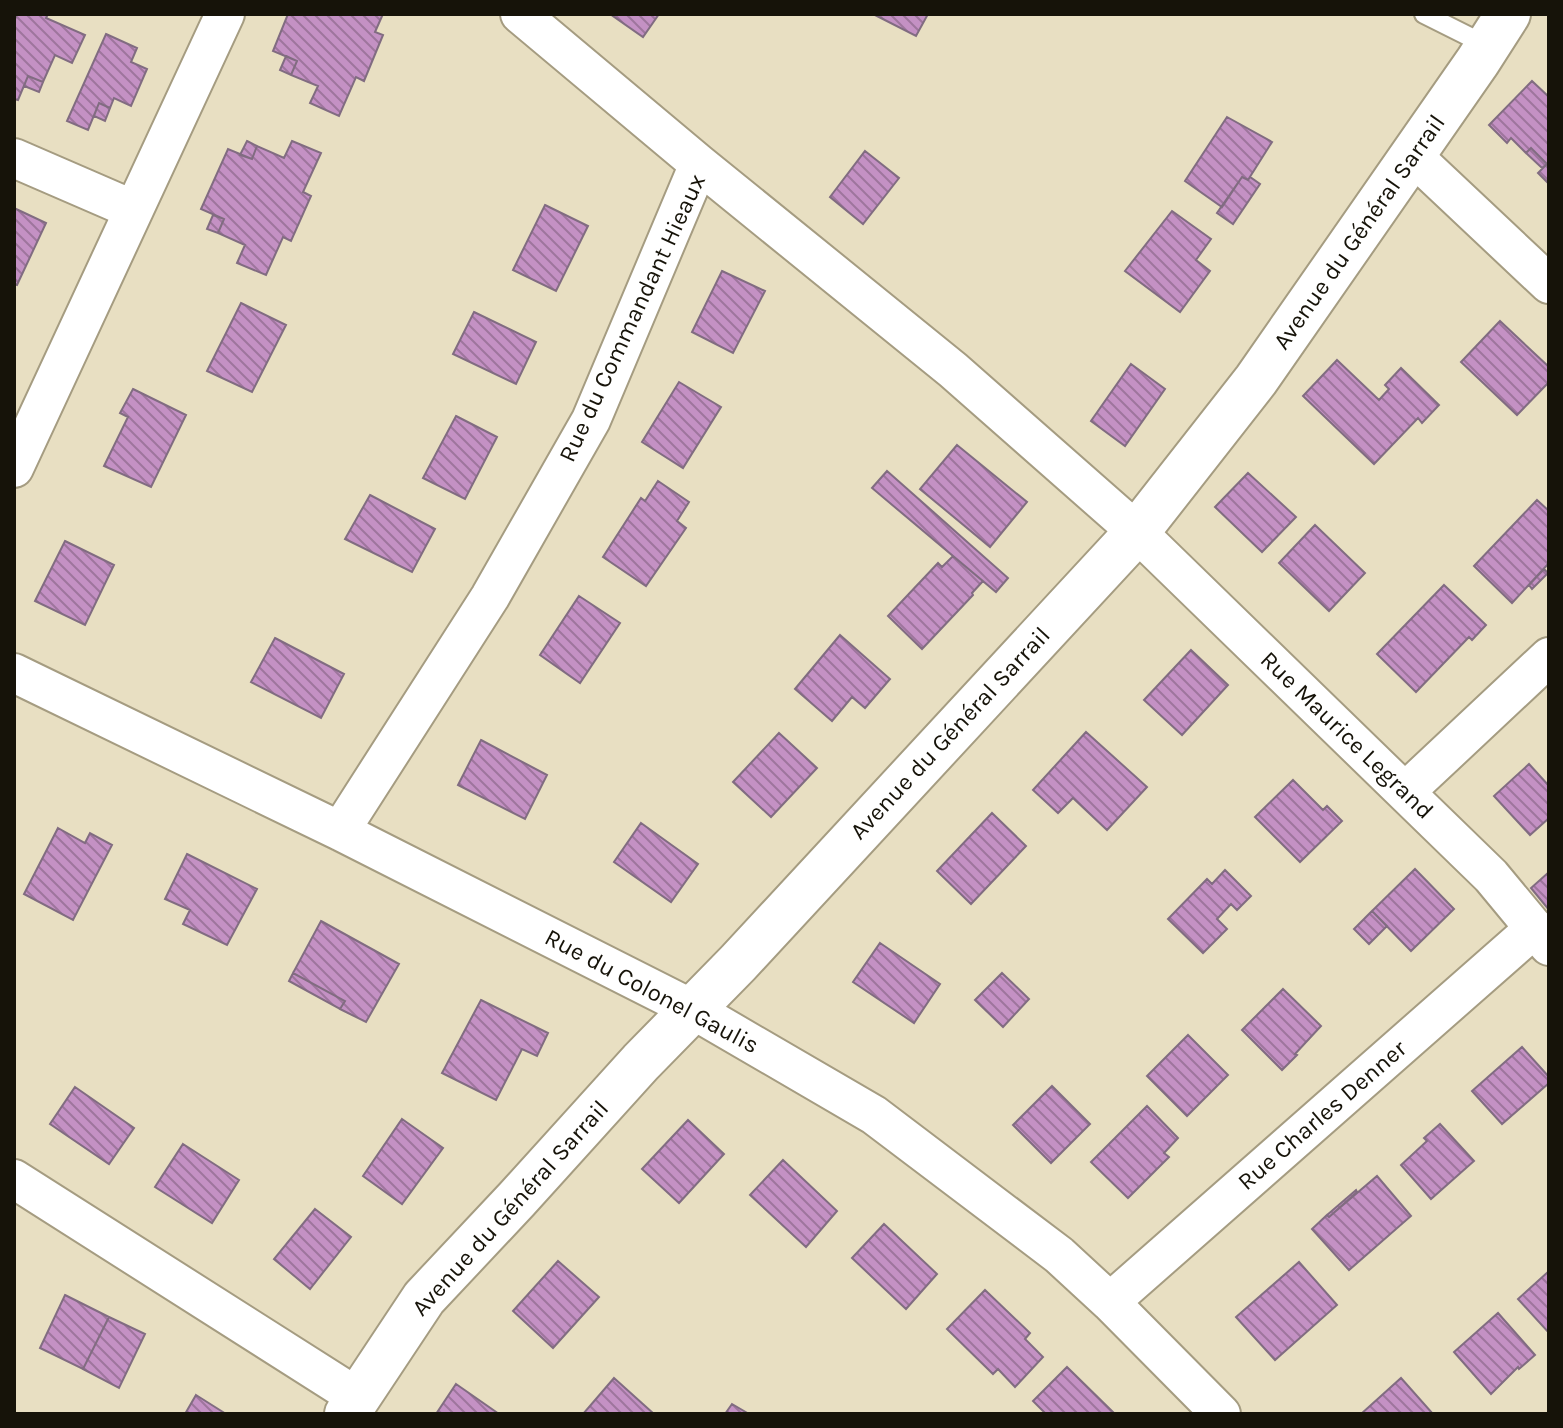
<svg xmlns="http://www.w3.org/2000/svg" width="1563" height="1428" font-family="Karla,sans-serif">
<defs>
<pattern id="building-back-hatch" width="6" height="6" patternUnits="userSpaceOnUse" patternTransform="scale(2)"><rect width="6" height="6" fill="#c491c4"/><path d="M-1 5l2 2M0 0l6 6M5-1l2 2" fill="none" stroke="#9e759d"/></pattern>
</defs>
<rect width="100%" height="100%" fill="#e8dfc2"/>
<!-- building -->
<path fill="url(#building-back-hatch)" stroke="#816c81" stroke-width="2" d="M17 14H48L46 18 85 35 72 63 55 55 43 82 28 76 18 100 14 99V22Z
M288 14H383L375 32 383 35 364 81 356 77 339 116 310 103 318 86 291 75 297 61 273 51Z
M610 14H659L643 37Z
M873 14H928L916 36Z
M106 34 137 48 131 62 147 69 131 106 114 98 110 108 99 103 88 130 67 121Z
M286 56 297 61 291 75 280 70Z
M28 76 43 82 39 92 24 86Z
M1532 81 1549 97V184L1538 173 1547 164 1531 148 1526 153 1511 138 1507 143 1489 125Z
M99 103 110 108 105 121 94 116Z
M1227 117 1272 142 1248 180 1242 177 1222 207 1185 181Z
M247 141 257 146 252 159 240 155Z
M292 141 321 153 303 192 311 196 291 241 283 237 266 275 237 263 245 245 218 233 224 219 201 209 228 149 252 159 257 146 284 158Z
M1531 148 1547 164 1542 168 1526 153Z
M865 151 899 178 863 224 830 197Z
M1242 177 1248 180 1250 177 1260 184 1233 224 1217 213Z
M545 205 588 226 556 291 513 270Z
M14 208 46 223 17 285 14 284Z
M1172 211 1211 239 1196 260 1210 271 1180 312 1125 271Z
M213 215 224 219 218 233 207 229Z
M722 271 765 291 733 353 692 332Z
M241 303 286 325 252 392 207 371Z
M474 312 536 342 516 384 453 354Z
M1500 321 1549 367V382L1517 415 1461 362Z
M1337 360 1379 400 1389 389 1385 385 1401 368 1439 405 1422 423 1418 418 1374 464 1303 396Z
M1131 364 1165 389 1125 446 1091 421Z
M679 382 721 407 683 468 642 442Z
M133 389 186 415 151 487 104 466 128 417 120 413Z
M456 416 497 437 465 499 423 478Z
M957 445 1027 502 990 547 920 489Z
M887 471 1008 578 996 592 872 488Z
M1248 473 1296 517 1262 552 1215 507Z
M658 481 689 502 677 521 686 528 646 586 603 557 641 498 645 501Z
M370 495 435 529 412 572 345 539Z
M1537 500 1549 511V563L1512 603 1474 566Z
M1315 525 1365 573 1329 611 1279 563Z
M65 541 114 565 85 625 35 601Z
M953 556 983 581 972 593 973 595 922 649 888 616 938 563 942 567Z
M1544 569 1548 573 1532 589 1529 585Z
M1444 585 1486 625 1472 640 1469 637 1416 692 1377 654Z
M579 596 620 623 580 683 540 655Z
M840 635 890 679 865 708 852 697 832 721 795 689Z
M275 638 344 674 321 718 251 682Z
M1191 650 1228 685 1182 735 1144 700Z
M1086 732 1147 787 1107 830 1073 798 1058 813 1033 790Z
M779 733 817 768 771 817 733 782Z
M481 740 547 775 525 819 458 785Z
M1529 764 1549 786V818L1530 835 1494 796Z
M1293 780 1323 810 1327 806 1342 821 1300 862 1255 817Z
M992 813 1026 846 971 904 937 871Z
M641 823 698 864 671 902 614 862Z
M58 828 85 843 90 833 112 845 73 920 24 894Z
M187 854 257 889 227 945 183 924 190 910 165 899Z
M1415 869 1454 909 1411 951 1372 911Z
M1225 870 1251 896 1237 910 1231 904 1217 919 1227 929 1203 953 1168 919 1207 879 1212 884Z
M1549 872V910L1531 888Z
M1372 911 1387 926 1369 944 1354 929Z
M321 921 399 964 366 1022 340 1009 345 1001 293 973Z
M880 943 940 984 914 1023 853 982Z
M293 973 345 1001 340 1009 289 981Z
M1002 973 1029 999 1003 1027 975 1000Z
M1283 989 1321 1026 1295 1054 1297 1055 1282 1070 1242 1030Z
M481 1000 548 1033 537 1056 522 1049 496 1100 442 1073Z
M1188 1035 1228 1075 1187 1116 1147 1076Z
M1522 1047 1549 1077V1083L1502 1124 1472 1091Z
M1052 1086 1090 1124 1051 1163 1013 1125Z
M75 1087 134 1128 109 1164 50 1124Z
M1147 1106 1178 1138 1164 1153 1169 1157 1128 1198 1091 1162Z
M402 1119 443 1148 402 1204 363 1176Z
M688 1120 724 1154 679 1203 642 1169Z
M1440 1124 1474 1161 1431 1199 1401 1165 1427 1141 1424 1138Z
M183 1144 239 1180 212 1223 155 1187Z
M783 1160 837 1211 806 1247 750 1195Z
M1377 1176 1411 1216 1349 1270 1312 1229 1327 1215 1329 1217Z
M1356 1190 1357 1192 1329 1217 1327 1215Z
M315 1209 351 1237 310 1289 274 1259Z
M884 1224 937 1274 906 1309 852 1258Z
M558 1261 599 1297 553 1348 513 1311Z
M1299 1262 1337 1305 1275 1360 1236 1317Z
M1549 1271V1333L1518 1299Z
M985 1290 1030 1333 1025 1339 1043 1357 1015 1387 998 1369 993 1374 947 1329Z
M65 1295 109 1317 83 1369 40 1348Z
M1498 1313 1535 1355 1519 1369 1518 1367 1491 1394 1454 1352Z
M109 1317 145 1334 119 1388 83 1369Z
M1067 1367 1115 1414H1046L1033 1401Z
M614 1378 654 1414H583Z
M1401 1378 1433 1414H1361Z
M456 1384 499 1414H436Z
M196 1395 226 1414H185Z
M732 1404 749 1414H725Z"/>
<g fill="none" stroke-linecap="round" stroke-linejoin="round">
<defs>
<path id="lane" d="M1424 14 1488 46"/>
<path id="street" d="M520 14 699 164 953 370 1137 532 1491 876 1549 946
M1413 156 1549 284
M14 158 134 210
M14 468 225 14
M14 673 340 831 692 1009 874 1115 1059 1255 1110 1302 1221 1414
M1405 792 1549 657
M340 831 490 597 591 420 699 164
M14 1179 357 1397
M1110 1302 1535 928"/>
<path id="secondary" d="M347 1414 424 1298 517 1199 641 1062 738 963 1137 532 1256 380 1478 61 1508 14"/>
</defs>
<!-- lane casing -->
<use href="#lane" stroke="#a59c81" stroke-width="22"/>
<!-- street casing -->
<use href="#street" stroke="#a59c81" stroke-width="42"/>
<!-- secondary casing -->
<use href="#secondary" stroke="#a59c81" stroke-width="48"/>
<!-- lane -->
<use href="#lane" stroke="#fff" stroke-width="18"/>
<!-- street -->
<use href="#street" stroke="#fff" stroke-width="38"/>
<!-- secondary -->
<use href="#secondary" stroke="#fff" stroke-width="44"/>
</g>
<g text-anchor="middle" stroke-width="6" stroke-linejoin="round" paint-order="stroke">
<!-- street labels -->
<g font-size="24" fill="#161309" stroke="#fff">
<text transform="translate(1359 232) rotate(-55)" y="8">Avenue du Général Sarrail</text>
<text transform="translate(632 318) rotate(-65)" y="8">Rue du Commandant Hieaux</text>
<text transform="translate(950 733) rotate(-47)" y="8">Avenue du Général Sarrail</text>
<text transform="translate(1347 735) rotate(44)" y="8">Rue Maurice Legrand</text>
<text transform="translate(652 991) rotate(28)" y="8">Rue du Colonel Gaulis</text>
<text transform="translate(1322 1115) rotate(-41)" y="8">Rue Charles Denner</text>
<text transform="translate(510 1208) rotate(-48)" y="8">Avenue du Général Sarrail</text>
</g>
</g>
<!-- border -->
<rect width="1563" height="1428" fill="none" stroke="#161309" stroke-width="32"/>
</svg>
